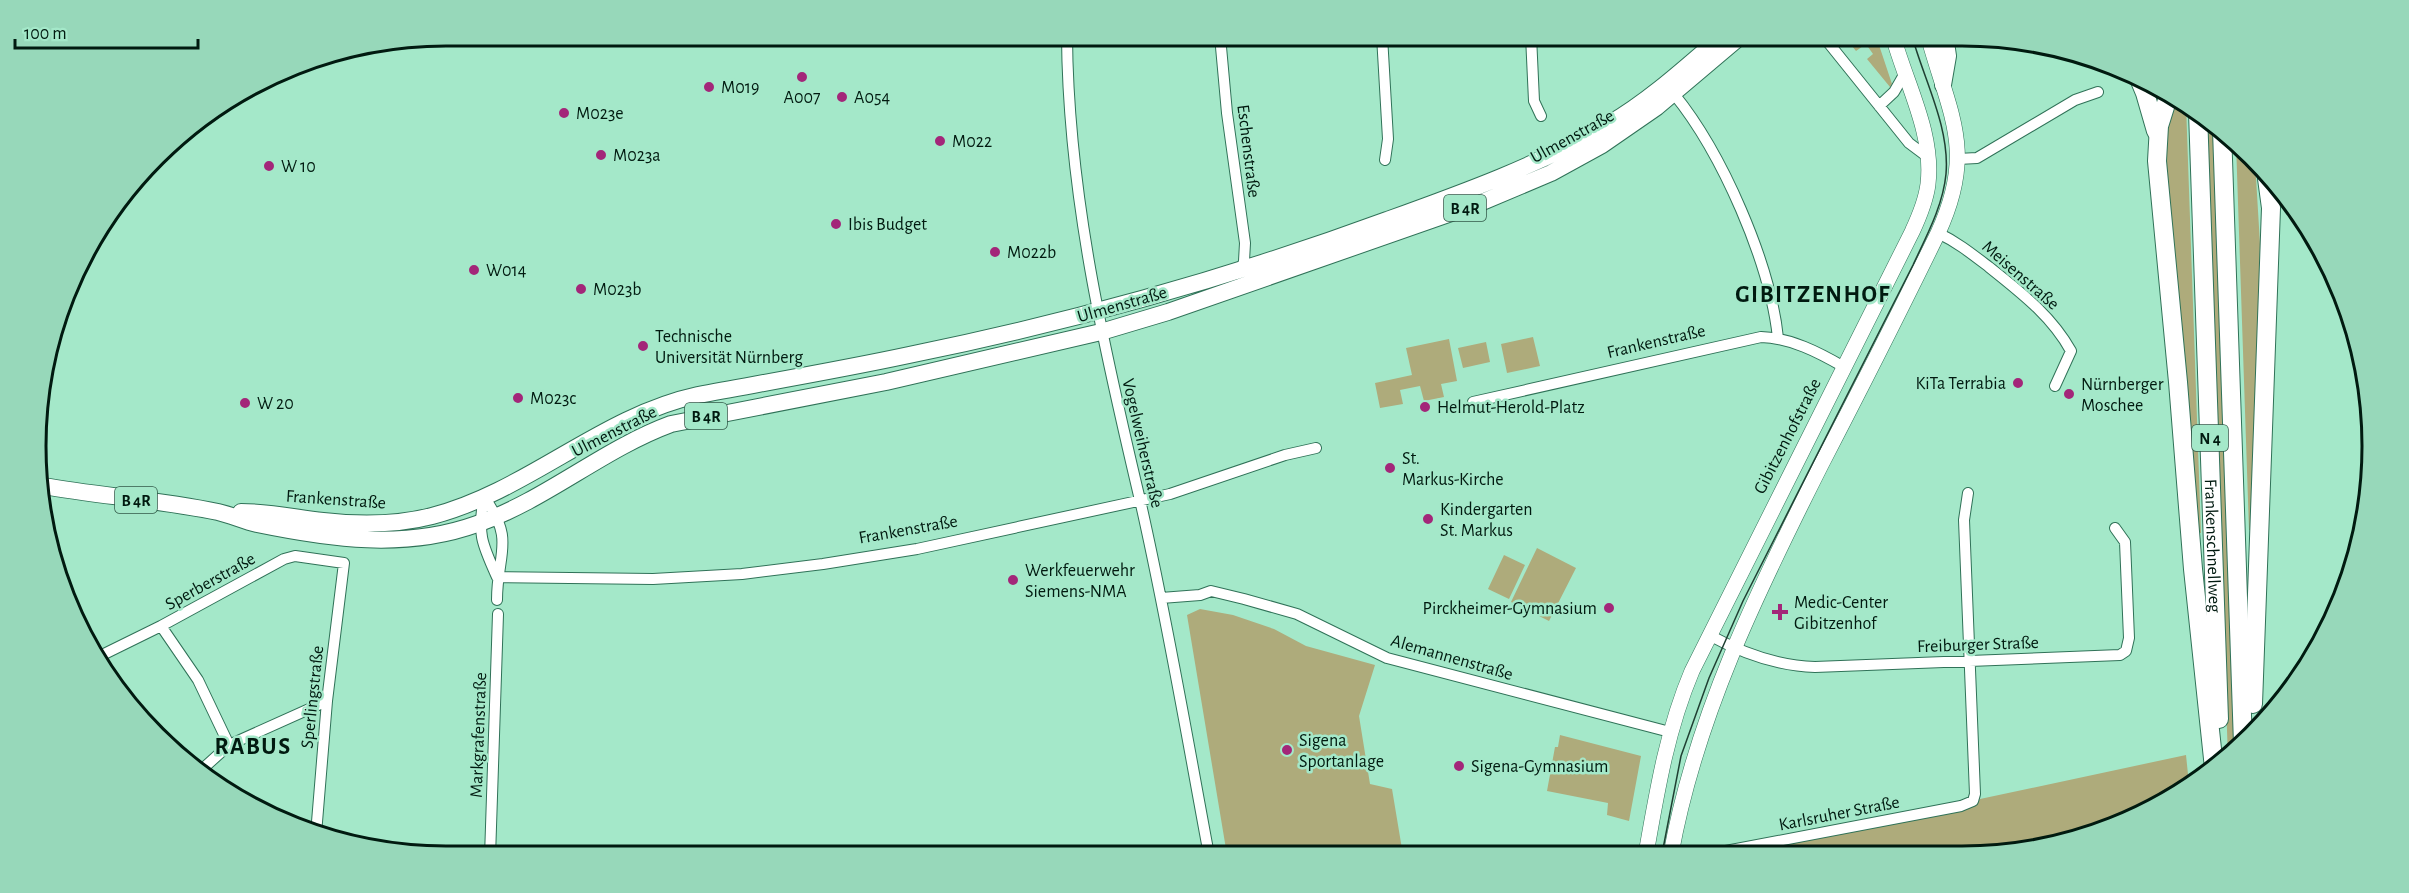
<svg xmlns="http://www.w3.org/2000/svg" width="2409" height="893" font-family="'Alegreya Sans',sans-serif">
<rect width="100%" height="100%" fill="#a4e8c9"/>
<!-- green -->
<path fill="#aeab7b" d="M1844 36H1876L1892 84 1890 87 1867 59 1873 54 1866 44 1856 51Z
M2179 100 2186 104 2201 533H2199L2166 184 2165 135 2171 106 2175 108Z
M2206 117 2215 123 2236 752 2228 759Z
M2236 143 2255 161 2260 244 2254 530H2249Z
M1533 337 1540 366 1507 373 1501 344Z
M1449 339 1457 381 1441 384 1444 397 1424 401 1420 386 1400 390 1403 404 1380 408 1375 383 1412 375 1406 348Z
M1486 342 1490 362 1463 368 1458 348Z
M1537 548 1576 568 1549 621 1511 602Z
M1504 555 1525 565 1509 599 1488 589Z
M1200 609 1233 615 1274 629 1306 646 1375 665 1359 716 1370 784 1392 789 1403 855H1227L1187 615Z
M1560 735 1641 756 1629 821 1607 815 1608 803 1547 791 1555 747H1558Z
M2186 755 2189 784 2144 815 2016 853 1727 854 1974 806 1980 799Z"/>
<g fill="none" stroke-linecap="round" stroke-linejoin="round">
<defs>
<path id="minor" d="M1067 36C1068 193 1104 348 1140 500 1167 618 1187 737 1209 855
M1220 36 1227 113 1245 243 1244 261 1242 269
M1382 36 1388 139 1385 160
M1531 36 1534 101 1541 116
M1823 36 1909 143 1929 158
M1674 94C1722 153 1770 262 1778 338
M1879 106 1894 92 1905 73
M1958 159 1977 158 2075 100 2098 92
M1938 233C1957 242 1972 254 1989 267 2020 292 2051 315 2071 351L2055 386
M1473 402 1761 337C1791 338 1818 352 1844 367
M484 497C516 541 497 553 497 600
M484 497C477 534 482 544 497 577
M43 510H44
M497 577 653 579 742 574 823 564 917 549 1170 494 1285 455 1316 448
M1161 598 1200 595 1211 591 1244 599 1297 614 1387 658 1670 732
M161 626 198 680 229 745
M1709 635C1742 653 1776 666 1815 667L2120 655 2126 651 2129 638 2125 542 2115 528
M96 658 161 626 284 559 295 556 344 563 327 701 316 834
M198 773 229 745 327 701
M1710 854 1961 806 1973 801 1975 794 1964 520 1968 493
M490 857 498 614"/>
<path id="secondary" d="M1646 854C1657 791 1667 730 1692 671L1912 232C1919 217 1926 201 1928 184 1934 133 1906 84 1893 36
M1671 854C1696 716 1758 590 1821 465 1861 388 1900 311 1938 233 1976 151 1950 116 1928 36"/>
<path id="primary" d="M1943 85 1948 56 1945 36
M43 486C101 496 160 500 218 512 231 515 244 521 257 524 330 539 405 550 477 524 546 500 603 449 671 424L886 382 1101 332 1168 312 1480 203 1551 173 1602 145 1657 107 1741 36
M241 512C269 512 296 518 323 521 359 525 397 525 432 516 528 491 601 416 698 395 768 382 839 370 909 355 1071 322 1232 277 1387 220 1462 193 1540 165 1609 124 1650 100 1686 67 1722 36"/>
<g id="trunk">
<path d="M2138 76 2145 93 2156 131"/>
<path d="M2169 94 2159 126 2157 161 2178 382 2193 569 2214 768"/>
<path id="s1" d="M2198 112 2219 719"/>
<path d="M2222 130 2243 744"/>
<path d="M2253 704 2271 208 2266 171"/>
</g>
</defs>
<!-- minor casing -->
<use href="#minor" stroke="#307258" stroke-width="12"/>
<!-- secondary casing -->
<use href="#secondary" stroke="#307258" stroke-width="16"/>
<!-- primary casing -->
<use href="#primary" stroke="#307258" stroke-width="18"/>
<!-- trunk casing -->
<use href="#trunk" stroke="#307258" stroke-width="20"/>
<!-- minor -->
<use href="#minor" stroke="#fff" stroke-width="10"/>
<!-- secondary -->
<use href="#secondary" stroke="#fff" stroke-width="15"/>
<!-- primary -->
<use href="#primary" stroke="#fff" stroke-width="16"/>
<!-- trunk -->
<use href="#trunk" stroke="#fff" stroke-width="18"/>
<!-- tram -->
<path stroke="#1f3f32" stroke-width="1.5" d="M1662 854 1681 756 1709 678 1743 601 1913 265C1926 237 1943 206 1946 174 1950 127 1924 80 1912 36"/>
</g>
<!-- markers -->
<g fill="#a32679" stroke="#a4e8c9" stroke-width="2">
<circle cx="802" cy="77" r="6"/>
<circle cx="709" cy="87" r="6"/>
<circle cx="842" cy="97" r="6"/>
<circle cx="564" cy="113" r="6"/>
<circle cx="940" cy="141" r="6"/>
<circle cx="601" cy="155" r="6"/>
<circle cx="269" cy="166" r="6"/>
<circle cx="836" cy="224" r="6"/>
<circle cx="995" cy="252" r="6"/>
<circle cx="474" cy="270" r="6"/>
<circle cx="581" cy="289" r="6"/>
<circle cx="643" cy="346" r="6"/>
<circle cx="2018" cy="383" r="6"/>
<circle cx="2069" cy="394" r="6"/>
<circle cx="518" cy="398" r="6"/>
<circle cx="245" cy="403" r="6"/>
<circle cx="1425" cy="407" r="6"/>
<circle cx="1390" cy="468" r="6"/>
<circle cx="1428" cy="519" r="6"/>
<circle cx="1013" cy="580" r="6"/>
<circle cx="1609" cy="608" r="6"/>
<path d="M1777 603h6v6h6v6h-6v6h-6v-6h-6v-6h6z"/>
<circle cx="1287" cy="750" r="6"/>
<circle cx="1459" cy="766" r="6"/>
</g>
<g text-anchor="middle" stroke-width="5" stroke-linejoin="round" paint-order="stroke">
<!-- shield labels -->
<g fill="#a4e8c9" stroke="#325848" stroke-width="1.5">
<rect x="1444" y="195" width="42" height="26" rx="4.5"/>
<rect x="685" y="403" width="42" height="26" rx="4.5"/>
<rect x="2192" y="425" width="36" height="26" rx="4.5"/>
<rect x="115" y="487" width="42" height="26" rx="4.5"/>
</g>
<g font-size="16" font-weight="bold" fill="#011a10">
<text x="1465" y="214">B 4R</text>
<text x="706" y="422">B 4R</text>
<text x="2210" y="444">N 4</text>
<text x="136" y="506">B 4R</text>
</g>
<!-- poi labels -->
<g font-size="18" fill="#011a10" stroke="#a4e8c9" text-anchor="start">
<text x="721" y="93">M019</text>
<text x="802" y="103" text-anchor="middle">A007</text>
<text x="854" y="103">A054</text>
<text x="576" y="119">M023e</text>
<text x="952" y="147">M022</text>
<text x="613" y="161">M023a</text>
<text x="281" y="172">W 10</text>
<text x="848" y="230">Ibis Budget</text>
<text x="1007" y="258">M022b</text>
<text x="486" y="276">W014</text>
<text x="593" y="295">M023b</text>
<text x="655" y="342">Technische<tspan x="655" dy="21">Universität Nürnberg</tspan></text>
<text x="2006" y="389" text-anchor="end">KiTa Terrabia</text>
<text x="2081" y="390">Nürnberger<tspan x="2081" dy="21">Moschee</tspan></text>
<text x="530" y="404">M023c</text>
<text x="257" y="409">W 20</text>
<text x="1437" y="413">Helmut-Herold-Platz</text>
<text x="1402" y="464">St.<tspan x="1402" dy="21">Markus-Kirche</tspan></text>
<text x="1440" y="515">Kindergarten<tspan x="1440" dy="21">St. Markus</tspan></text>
<text x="1025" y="576">Werkfeuerwehr<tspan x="1025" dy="21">Siemens-NMA</tspan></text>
<text x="1794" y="608">Medic-Center<tspan x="1794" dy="21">Gibitzenhof</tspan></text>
<text x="1597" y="614" text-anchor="end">Pirckheimer-Gymnasium</text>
<text x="1299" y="746">Sigena<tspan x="1299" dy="21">Sportanlage</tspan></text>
<text x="1471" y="772">Sigena-Gymnasium</text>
</g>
<!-- street labels -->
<g font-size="18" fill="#011a10" stroke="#a4e8c9">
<text transform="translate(1572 136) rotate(-29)" y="6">Ulmenstraße</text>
<text transform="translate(1249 151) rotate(83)" y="6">Eschenstraße</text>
<text transform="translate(2021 275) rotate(41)" y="6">Meisenstraße</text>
<text transform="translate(1122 304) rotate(-16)" y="6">Ulmenstraße</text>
<text transform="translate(1656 341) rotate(-13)" y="6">Frankenstraße</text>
<text transform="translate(614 431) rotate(-27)" y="6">Ulmenstraße</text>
<text transform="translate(1787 436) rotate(-63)" y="6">Gibitzenhofstraße</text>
<text transform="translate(1143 443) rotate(77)" y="6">Vogelweiherstraße</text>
<text transform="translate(336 499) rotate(4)" y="6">Frankenstraße</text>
<text transform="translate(908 529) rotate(-10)" y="6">Frankenstraße</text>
<text dy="6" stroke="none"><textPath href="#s1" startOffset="434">Frankenschnellweg</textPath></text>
<text transform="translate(210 581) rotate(-29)" y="6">Sperberstraße</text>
<text transform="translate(1978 644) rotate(-2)" y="6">Freiburger Straße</text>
<text transform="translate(1452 657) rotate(16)" y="6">Alemannenstraße</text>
<text transform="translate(312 697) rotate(-84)" y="6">Sperlingstraße</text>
<text transform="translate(478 735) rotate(-88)" y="6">Markgrafenstraße</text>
<text transform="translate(1839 813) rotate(-11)" y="6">Karlsruher Straße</text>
</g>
<!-- district labels -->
<g font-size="24" font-weight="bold" letter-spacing="1.5" fill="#011a10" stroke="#a4e8c9">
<text x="1813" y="302">GIBITZENHOF</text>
<text x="253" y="754">RABUS</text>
</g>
</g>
<!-- crop -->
<path d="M0 0H2409V893H0ZM446 46H1962A400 400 0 0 1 2362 446V446A400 400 0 0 1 1962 846H446A400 400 0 0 1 46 446V446A400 400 0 0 1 446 46Z" fill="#97d8ba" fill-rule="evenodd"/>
<path fill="none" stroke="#011a10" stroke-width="3" d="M446 46H1962A400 400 0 0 1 2362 446V446A400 400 0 0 1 1962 846H446A400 400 0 0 1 46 446V446A400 400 0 0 1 446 46Z"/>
<!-- scale -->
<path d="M15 39v9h183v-9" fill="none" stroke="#011a10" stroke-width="3"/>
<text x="24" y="39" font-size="18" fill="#011a10" stroke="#a4e8c9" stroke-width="4.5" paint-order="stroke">100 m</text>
</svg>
